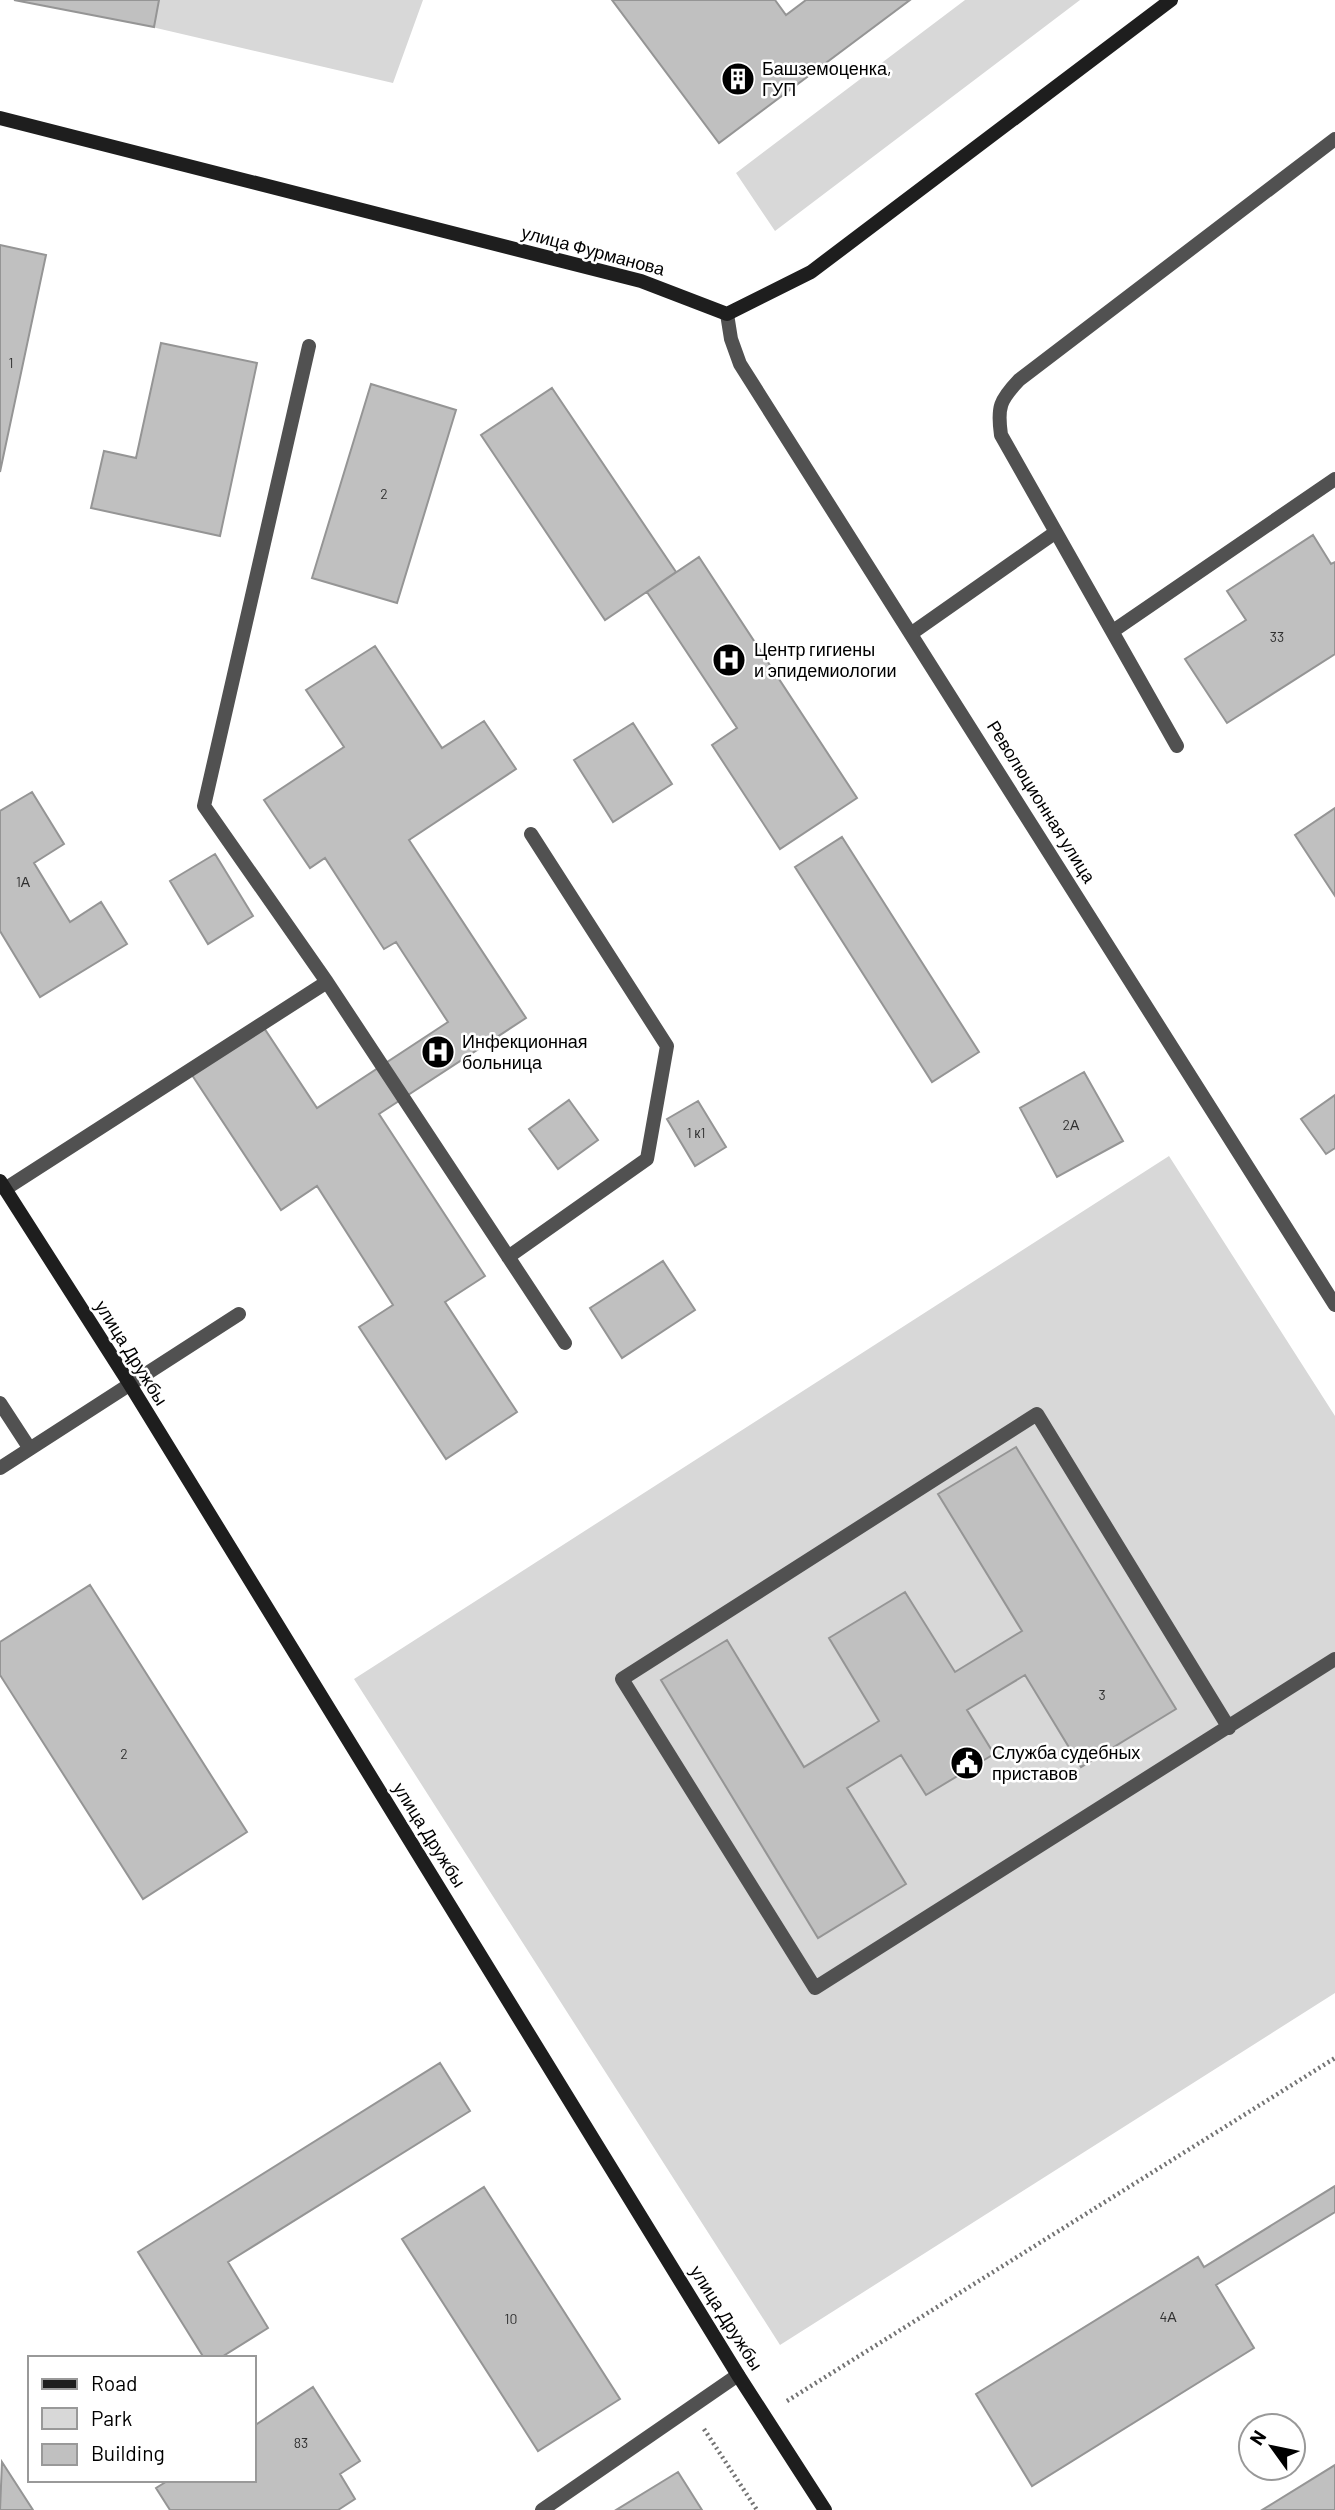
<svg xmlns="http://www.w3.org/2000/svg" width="1335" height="2510" font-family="Barlow,sans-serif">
<rect width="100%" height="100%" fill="#fff"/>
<!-- green -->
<path fill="#d8d8d8" d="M36 0H423L393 83Z
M965 0H1080L775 231 736 173Z
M1169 1156 1335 1416V1993L780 2345 354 1679Z"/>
<!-- building -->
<path fill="#c0c0c0" stroke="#959595" stroke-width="2" d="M14 0H159L154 27Z
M612 0H775L786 15 806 0H910L719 143Z
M0 245 46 255 0 472Z
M161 343 257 363 220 536 91 508 104 451 136 458Z
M371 384 456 410 397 603 312 578Z
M552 388 676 572 605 620 481 435Z
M1313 535 1331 564 1335 562V654L1227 723 1185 659 1246 620 1227 591Z
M699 557 857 798 780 849 712 745 737 728 647 592Z
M375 646 442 748 484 721 516 769 409 840 526 1018 379 1114 485 1276 445 1302 517 1412 446 1459 359 1327 393 1305 317 1186 281 1210 192 1075 264 1028 317 1108 448 1022 396 942 384 949 325 858 310 868 264 800 344 747 306 690Z
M633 723 672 784 613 822 574 760Z
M32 792 64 844 34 863 70 922 101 902 127 944 40 997 0 931V811Z
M1335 808V896L1295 835Z
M842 837 979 1052 932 1082 795 867Z
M215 854 253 916 208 944 170 881Z
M1084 1072 1123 1141 1057 1177 1020 1108Z
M1335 1095V1148L1326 1154 1301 1119Z
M569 1100 598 1140 558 1169 529 1129Z
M698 1101 726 1147 695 1166 667 1119Z
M663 1261 695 1310 622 1358 590 1308Z
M1016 1447 1176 1709 1081 1767 1025 1675 967 1710 994 1754 926 1795 901 1755 847 1788 906 1884 818 1938 661 1680 727 1640 804 1767 879 1721 829 1638 905 1592 955 1672 1022 1631 938 1494Z
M90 1585 247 1832 143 1899 0 1675V1642Z
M440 2063 470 2111 228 2262 268 2328 220 2358H204L138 2252Z
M1335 2186V2212L1216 2285 1254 2348 1032 2486 976 2394 1198 2257 1204 2267Z
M484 2187 620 2399 538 2451 402 2239Z
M313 2387 360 2461 340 2474 355 2499 338 2510H170L156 2488 169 2480H254V2426Z
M2 2462 33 2510H0Z
M1335 2465V2510H1262Z
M678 2472 702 2510H616Z"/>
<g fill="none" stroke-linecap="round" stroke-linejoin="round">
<!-- path -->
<path stroke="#737373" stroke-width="4.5" stroke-dasharray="2 3.5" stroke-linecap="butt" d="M787 2401 1335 2058
M704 2429 757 2510"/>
<!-- lane -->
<path stroke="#515151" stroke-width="14" d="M309 346 204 806 327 982
M1113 631 1335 479
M912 633 1056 532
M1177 746 1001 435C997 407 1000 400 1019 380L1335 139
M5 1189 327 982 565 1343
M508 1257 647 1159 667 1046 531 834
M0 1403 30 1449
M0 1468 239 1314
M1229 1728 1037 1414 622 1679 815 1988 1335 1659
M542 2510 738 2375"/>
<!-- street -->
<path stroke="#515151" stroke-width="14" d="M727 314 731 339 740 364 1335 1305"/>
<!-- secondary -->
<path stroke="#1e1e1e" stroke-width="14" d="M0 118 641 281 727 314 811 272 1171 0
M0 1181 129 1383 738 2375 825 2510"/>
</g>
<!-- icons -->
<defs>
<symbol id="building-disc" viewBox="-11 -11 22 22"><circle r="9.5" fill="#000" stroke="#fff"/><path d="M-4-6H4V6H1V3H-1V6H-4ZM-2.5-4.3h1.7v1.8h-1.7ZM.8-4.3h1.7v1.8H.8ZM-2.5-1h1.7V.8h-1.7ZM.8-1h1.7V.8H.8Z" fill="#fff"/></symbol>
<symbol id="hospital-disc" viewBox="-11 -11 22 22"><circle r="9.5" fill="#000" stroke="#fff"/><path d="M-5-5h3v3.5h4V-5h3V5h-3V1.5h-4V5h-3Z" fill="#fff"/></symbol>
<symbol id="civic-disc" viewBox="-11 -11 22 22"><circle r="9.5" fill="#000" stroke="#fff"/><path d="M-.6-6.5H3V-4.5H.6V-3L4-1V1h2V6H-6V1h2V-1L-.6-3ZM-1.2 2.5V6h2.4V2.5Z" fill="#fff"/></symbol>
</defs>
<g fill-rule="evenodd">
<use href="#building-disc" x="719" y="60" width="38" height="38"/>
<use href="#hospital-disc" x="710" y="641" width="38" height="38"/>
<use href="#hospital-disc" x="419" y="1033" width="38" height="38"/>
<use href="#civic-disc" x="948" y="1744" width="38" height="38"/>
</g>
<g text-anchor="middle" stroke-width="5" stroke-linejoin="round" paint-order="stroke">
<!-- number labels -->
<g font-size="14" fill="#303030">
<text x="11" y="368">1</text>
<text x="384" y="499">2</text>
<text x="1277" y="642">33</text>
<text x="23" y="887">1А</text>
<text x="1071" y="1130">2А</text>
<text x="696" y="1138">1 к1</text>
<text x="1102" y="1700">3</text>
<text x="124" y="1759">2</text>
<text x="1168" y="2322">4А</text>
<text x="511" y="2324">10</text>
<text x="301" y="2448">83</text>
</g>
<!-- poi labels -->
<g font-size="18" fill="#000" stroke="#fff" text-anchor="start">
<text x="762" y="75">Башземоценка,<tspan x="762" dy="21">ГУП</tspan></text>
<text x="754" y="656">Центр гигиены<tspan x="754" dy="21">и эпидемиологии</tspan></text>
<text x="462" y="1048">Инфекционная<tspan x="462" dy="21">больница</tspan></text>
<text x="992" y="1759">Служба судебных<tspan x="992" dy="21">приставов</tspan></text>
</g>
<!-- street labels -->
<g font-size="18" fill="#000" stroke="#fff">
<text transform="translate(593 251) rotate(15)" y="6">улица Фурманова</text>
<text transform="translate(1041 802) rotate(58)" y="6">Революционная улица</text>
<text transform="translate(131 1353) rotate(58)" y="6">улица Дружбы</text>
<text transform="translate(429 1835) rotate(58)" y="6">улица Дружбы</text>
<text transform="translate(726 2318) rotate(58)" y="6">улица Дружбы</text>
</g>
</g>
<!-- legend -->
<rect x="28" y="2356" width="228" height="126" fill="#ffffff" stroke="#999999" stroke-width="2"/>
<rect x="42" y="2379" width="35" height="10" fill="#1e1e1e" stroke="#999999" stroke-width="2"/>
<text x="91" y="2391" font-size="21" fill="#000000">Road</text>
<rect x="42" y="2408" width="35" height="21" fill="#d8d8d8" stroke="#999999" stroke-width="2"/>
<text x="91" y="2426" font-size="21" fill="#000000">Park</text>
<rect x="42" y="2444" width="35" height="21" fill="#c0c0c0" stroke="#999999" stroke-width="2"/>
<text x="91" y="2461" font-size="21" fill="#000000">Building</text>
<!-- north arrow -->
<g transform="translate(1272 2447) rotate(303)"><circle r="33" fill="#ffffff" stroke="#999999" stroke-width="2"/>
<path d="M0-5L12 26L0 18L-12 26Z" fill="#000000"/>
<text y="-10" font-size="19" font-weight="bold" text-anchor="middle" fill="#000000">N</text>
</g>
</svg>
